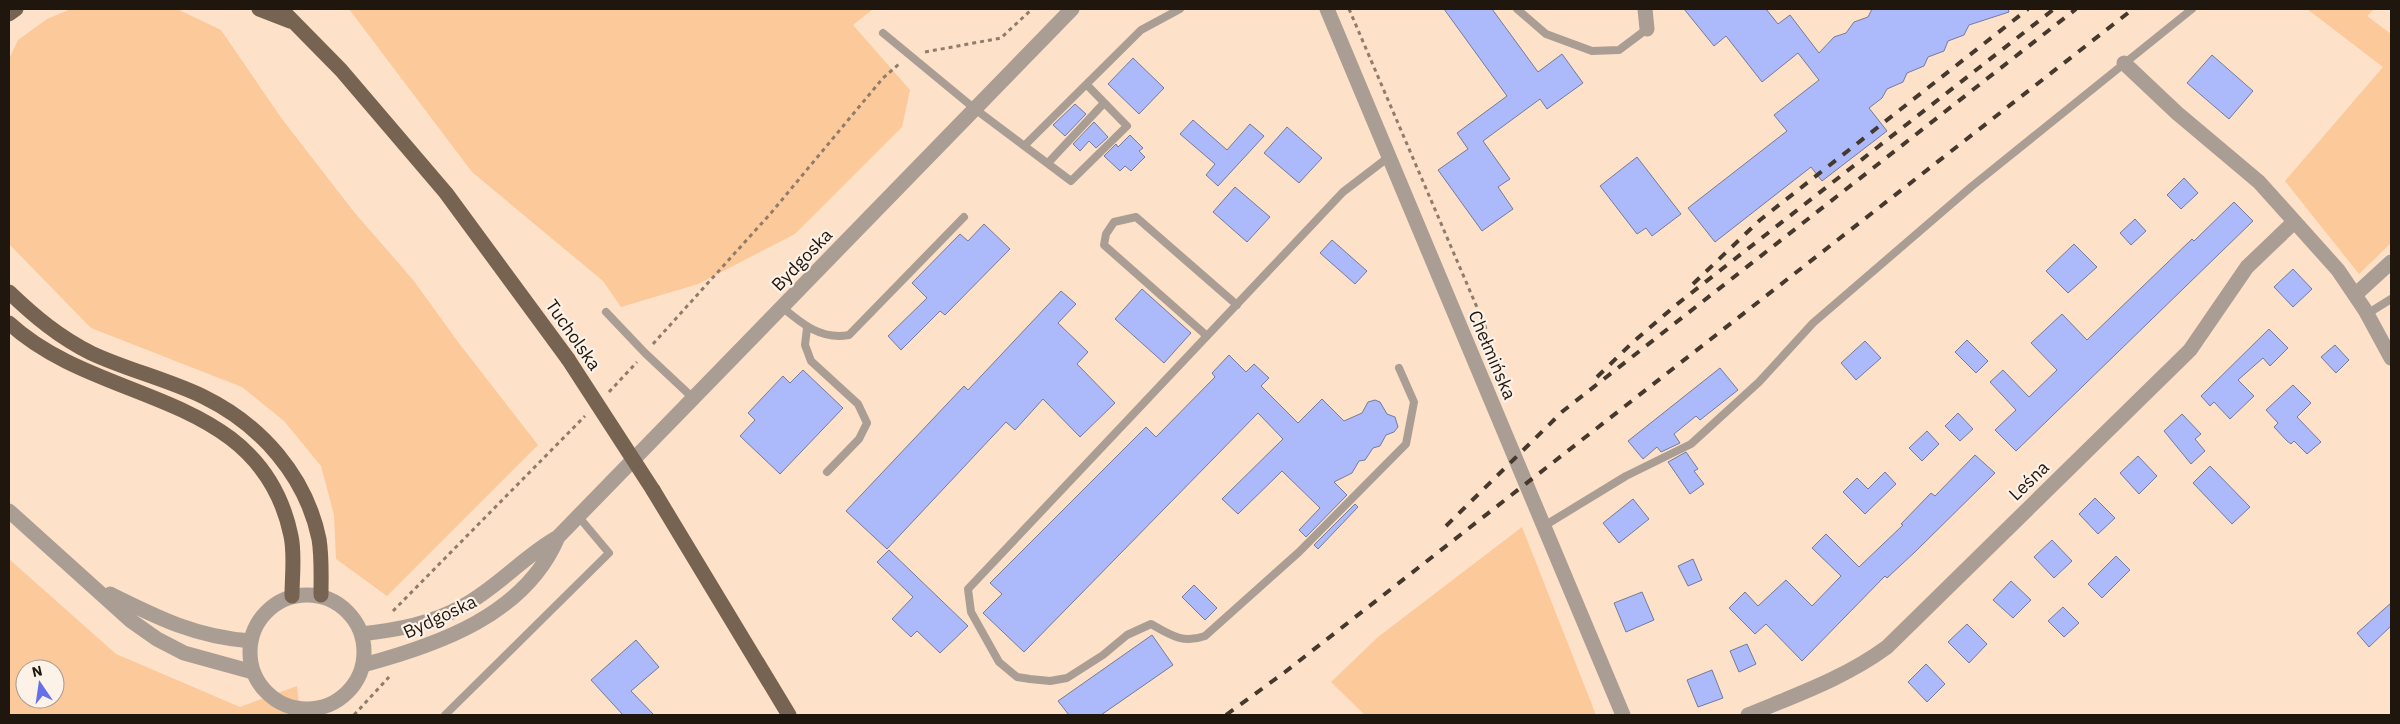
<svg xmlns="http://www.w3.org/2000/svg" width="2400" height="724" font-family="'IBM Plex Sans',sans-serif">
<rect width="100%" height="100%" fill="#fde1c9"/>
<!-- green -->
<path fill="#fcc99a" fill-rule="evenodd" d="M71 9H177L221 30 282 119 354 212 414 281 458 342 538 445 387 596 336 559 334 515 321 466 284 421 242 387 91 328 9 244V59L18 40 47 19Z
M349 9H873L853 25 910 90 902 127 795 234 698 284 621 307 603 281 472 172Z
M2307 9H2374L2367 16 2391 34V243L2359 274 2285 181 2383 67Z
M1522 527 1596 715H1365L1331 682 1378 637Z
M9 559 116 654 240 707 297 686 300 715H9ZM25 669H55V699H25Z"/>
<!-- building -->
<path fill="#acb9fa" stroke="#757b98" d="M1444 9H1492L1538 72 1562 54 1583 83 1547 109 1540 99 1483 141 1510 179 1498 187 1513 209 1482 231 1438 170 1468 149 1457 133 1507 96Z
M1684 9H1766L1778 24 1790 15 1819 53 1834 37 1846 33 1854 22 1868 17 1872 9H2008L2009 12 1969 25 1964 35 1948 41 1944 51 1928 57 1924 66 1907 73 1903 82 1887 89 1882 98 1869 108 1887 131 1822 181 1811 167 1715 242 1688 208 1787 131 1774 115 1819 80 1798 53 1762 82 1726 36 1714 46Z
M2212 55 2253 91 2229 119 2187 83Z
M1133 58 1164 88 1139 114 1108 84Z
M1075 104 1086 114 1065 136 1053 125Z
M1193 120 1227 150 1250 124 1264 136 1218 186 1206 175 1215 164 1180 134Z
M1094 122 1108 137 1096 148 1089 141 1080 151 1073 144Z
M1287 127 1322 158 1299 183 1264 153Z
M1130 135 1143 148 1139 151 1145 157 1131 171 1125 166 1120 171 1104 156 1116 144 1118 147Z
M1637 157 1681 214 1652 236 1646 228 1637 234 1600 186Z
M2184 178 2198 193 2181 209 2167 195Z
M1235 187 1270 217 1247 242 1213 212Z
M2234 202 2253 221 2016 451 1995 430 2016 410 1990 382 2003 370 2029 397 2057 370 2031 343 2062 314 2087 340 2192 239 2194 241Z
M2135 219 2146 231 2131 245 2120 233Z
M984 224 1010 249 945 315 940 311 901 350 888 336 927 298 912 283 960 234 968 241Z
M1332 240 1367 271 1355 284 1320 253Z
M2074 244 2097 267 2068 293 2046 271Z
M2293 269 2312 289 2293 307 2274 287Z
M1142 289 1191 333 1164 363 1115 319Z
M1061 291 1076 304 1058 323 1088 352 1077 364 1115 403 1080 437 1043 399 1015 430 1006 422 887 549 846 511 964 386 968 390Z
M2269 329 2288 348 2270 366 2263 358 2238 380 2254 396 2230 419 2214 402 2210 406 2201 396Z
M1967 340 1988 361 1976 373 1955 352Z
M1865 341 1881 358 1856 380 1841 363Z
M2335 345 2349 360 2336 373 2321 357Z
M1229 355 1246 372 1254 364 1269 378 1261 386 1298 423 1322 399 1344 421 1362 413 1368 402 1375 400 1380 402 1387 414 1395 417 1398 427 1394 432 1386 435 1380 446 1373 448 1365 460 1359 461 1352 473 1334 482 1347 495 1306 537 1299 530 1320 508 1282 471 1238 514 1222 499 1283 439 1258 413 1024 652 983 613 1002 594 990 583 1146 427 1156 437 1215 377 1212 373Z
M1720 368 1738 390 1700 420 1696 416 1674 434 1680 443 1661 452 1657 447 1643 459 1628 441Z
M803 370 843 408 780 474 740 436 755 420 748 413 783 376 790 383Z
M2293 385 2311 403 2297 417 2321 442 2307 454 2294 441 2291 444 2287 441 2274 427 2278 423 2266 410Z
M1958 413 1973 429 1960 441 1945 426Z
M2182 414 2201 434 2195 439 2205 451 2191 464 2164 431Z
M1927 431 1939 444 1922 461 1909 448Z
M1686 452 1698 469 1694 471 1704 484 1690 494 1668 462Z
M1975 455 1995 473 1916 551 1887 578 1885 576 1802 661 1766 624 1755 634 1729 608 1745 592 1758 606 1786 580 1812 606 1841 576 1812 548 1826 534 1859 567 1903 525 1901 524 1931 493 1935 496Z
M2138 456 2157 476 2139 494 2120 473Z
M2210 466 2250 507 2232 524 2193 483Z
M1885 472 1896 484 1865 514 1843 492 1857 478 1868 489Z
M2095 498 2115 518 2098 534 2079 514Z
M1633 499 1649 519 1619 543 1603 523Z
M1355 504 1358 507 1318 549 1314 545Z
M2052 540 2072 561 2054 578 2034 557Z
M889 550 968 626 940 653 917 631 911 637 892 619 913 597 877 562Z
M2116 556 2130 570 2102 598 2088 584Z
M1693 559 1702 580 1688 586 1678 566Z
M2011 581 2031 600 2013 618 1993 600Z
M1194 585 1217 608 1205 620 1182 597Z
M1642 592 1654 620 1626 632 1614 603Z
M2391 603V626L2369 647 2357 633Z
M2063 607 2079 623 2064 637 2048 621Z
M1967 624 1987 644 1969 663 1948 642Z
M1152 635 1173 665 1101 715H1069L1058 701Z
M636 640 659 667 631 691 654 715H623L591 680Z
M1747 644 1756 664 1739 672 1730 651Z
M1926 664 1945 684 1927 702 1908 682Z
M1712 670 1723 698 1698 707 1687 680Z"/>
<g fill="none" stroke-linecap="round" stroke-linejoin="round">
<!-- path -->
<path stroke="#8f7c6b" stroke-width="3" stroke-dasharray="4 4" stroke-linecap="butt" d="M1349 9 1485 326 1497 364
M925 52 1001 38 1032 9
M653 344 771 213 883 78 899 64
M609 392 637 362
M393 611 585 416
M354 715 389 677"/>
<!-- service -->
<path stroke="#aa9e94" stroke-width="8" d="M1517 9 1546 34 1592 51 1619 50 1647 29
M883 33 975 109 1071 181 1127 126 1087 85
M1024 146 1141 30 1180 9
M1390 156 1343 192 968 589 971 612 999 662 1017 677 1030 679 1050 681 1067 678 1103 655 1127 635 1151 624C1170 635 1183 644 1205 636L1299 552 1406 444 1414 402 1399 368
M1048 163 1104 103
M782 307C802 324 821 340 849 335L964 217
M606 312 645 353 693 398
M2367 314 2391 299
M807 328 805 345 811 361 858 404 867 423 859 439 827 472
M1207 336 1104 245 1106 234 1114 222 1136 217 1237 305
M1544 526 1626 476 1691 444 1759 382 1813 323 1971 187 2192 9
M445 715 609 553 578 516"/>
<!-- minor -->
<path stroke="#aa9e94" stroke-width="15" d="M1327 9 1623 715
M1645 9 1647 29
M2124 63 2177 113 2259 182 2338 270 2365 310 2391 358
M2355 295 2391 262
M9 511 130 620 157 639 184 653 253 672
M110 594C158 618 196 637 251 641
M1748 715C1796 695 1845 678 1887 647L2190 350 2247 267 2294 222"/>
<!-- tertiary -->
<path stroke="#aa9e94" stroke-width="15" d="M250 652a57 57 0 1 1 114 0a57 57 0 1 1-114 0Z
M361 634C396 630 432 624 463 606 498 587 524 556 558 537L1072 9
M363 665C438 645 525 615 558 537"/>
<!-- primary -->
<path stroke="#776351" stroke-width="15" d="M259 9 290 21
M281 9 341 70 446 193 568 359
M9 14 16 9
M9 292C34 316 59 337 91 353 127 370 167 379 204 397 261 425 306 476 319 539 322 557 321 576 321 595
M9 323C100 407 261 389 291 536 295 554 292 577 292 596
M653 490 789 715"/>
<!-- rail -->
<path stroke="#45392d" stroke-width="4" stroke-dasharray="9 9" stroke-linecap="butt" d="M1693 284 1760 220 2028 9
M1597 377 1632 343 1676 305 2054 9
M1446 526 1563 411 2076 9
M1226 715 1285 672 2133 9"/>
<!-- primary-bridge -->
<path stroke="#776351" stroke-width="15" d="M568 359 653 490"/>
</g>
<g text-anchor="middle" stroke-width="4.5" stroke-linejoin="round" paint-order="stroke">
<!-- street labels -->
<g font-size="18" fill="#1f160d" stroke="#fdf2e8">
<text transform="translate(802 260) rotate(-46)" y="6">Bydgoska</text>
<text transform="translate(573 335) rotate(55)" y="6">Tucholska</text>
<text transform="translate(1492 355) rotate(67)" y="6">Chełmińska</text>
<text transform="translate(2029 481) rotate(-44)" y="6">Leśna</text>
<text transform="translate(440 617) rotate(-25)" y="6">Bydgoska</text>
</g>
</g>
<!-- border -->
<rect width="2400" height="724" fill="none" stroke="#1f160d" stroke-width="20"/>
<!-- north arrow -->
<g transform="translate(40 684) rotate(347)"><circle r="24" fill="#fdf2e8" stroke="#a49a90"/>
<path d="M0-4L9 19L0 12L-9 19Z" fill="#6470e9"/>
<text y="-8" font-size="14" font-weight="bold" text-anchor="middle" fill="#1f160d">N</text>
</g>
</svg>
